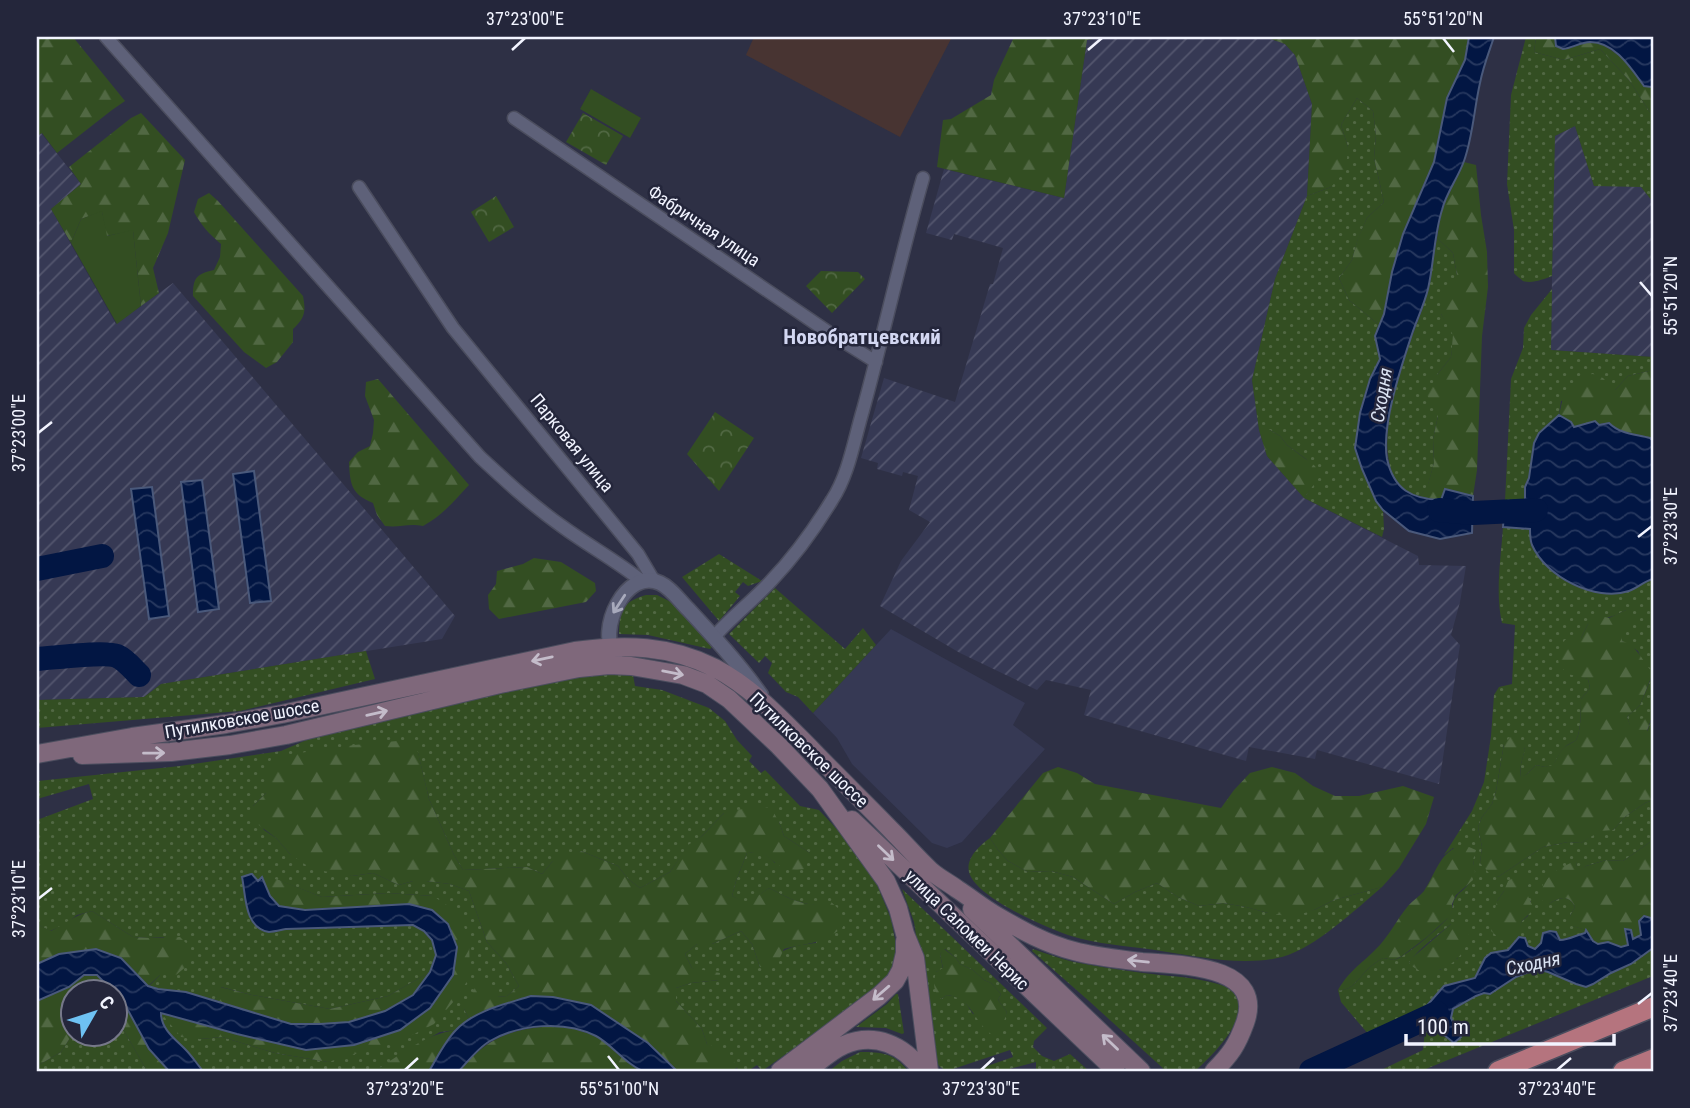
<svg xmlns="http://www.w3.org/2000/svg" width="1690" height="1108" font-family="'Roboto Condensed',sans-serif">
<defs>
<pattern id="industrial-furrows" width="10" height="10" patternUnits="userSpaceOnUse" patternTransform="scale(1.75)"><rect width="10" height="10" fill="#363954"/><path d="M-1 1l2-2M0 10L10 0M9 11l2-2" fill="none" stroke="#54566e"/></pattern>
<pattern id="grass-dots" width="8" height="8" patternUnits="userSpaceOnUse" patternTransform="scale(1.75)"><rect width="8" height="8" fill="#334e22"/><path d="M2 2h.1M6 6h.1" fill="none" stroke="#516843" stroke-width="1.8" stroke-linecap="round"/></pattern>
<pattern id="forest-firs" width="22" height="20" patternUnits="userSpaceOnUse" patternTransform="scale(1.75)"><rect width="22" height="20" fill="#334e22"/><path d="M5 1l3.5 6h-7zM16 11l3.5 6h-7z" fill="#516843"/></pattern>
<pattern id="park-crowns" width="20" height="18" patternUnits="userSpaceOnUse" patternTransform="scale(1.75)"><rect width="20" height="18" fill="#334e22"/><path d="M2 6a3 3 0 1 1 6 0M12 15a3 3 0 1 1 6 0" fill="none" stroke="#516843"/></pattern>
<pattern id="water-waves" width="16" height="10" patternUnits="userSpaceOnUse" patternTransform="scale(1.75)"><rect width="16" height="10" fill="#021643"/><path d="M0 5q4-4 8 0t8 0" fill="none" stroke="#27385f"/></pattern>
</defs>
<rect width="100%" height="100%" fill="#2e3045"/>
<!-- built -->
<path fill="#363954" d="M891 629 1025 703 1013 725 1045 749 962 842 947 848 932 843 852 764 837 738 813 713Z"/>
<!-- industrial -->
<path fill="url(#industrial-furrows)" d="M1106 37H1265L1285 44 1295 55 1312 104 1307 196 1275 279 1252 380 1259 430 1267 456 1304 498 1418 556 1419 565 1466 566 1460 602 1451 635 1460 645 1439 784 1317 750 1315 759 1249 747 1246 761 1084 715 1091 690 1046 680 1037 690 960 653 880 606 901 561 930 522 909 510 918 476 903 472 902 476 877 469 878 463 861 458 884 378 955 402 990 284H993L1003 248 954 234 952 240 926 233 944 169 1064 198 1087 40Z
M1575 126 1594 186H1641L1653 202V357L1551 350 1554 136Z
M41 133 81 184 51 209 116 324 173 283 455 616 442 639 161 684 144 697 37 700V136Z"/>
<!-- education -->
<path fill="#483432" d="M754 37H952L900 137 746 55Z"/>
<!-- grass -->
<path fill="url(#grass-dots)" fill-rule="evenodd" d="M1526 37H1536L1534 52 1564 60 1600 49 1629 80 1653 117V202L1641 187 1594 186 1575 126 1555 136 1552 276C1544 279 1532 284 1523 281 1522 280 1514 274 1514 273V230L1507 184 1511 95Z
M1357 98 1373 111 1376 135 1374 158 1384 202 1367 218 1358 239 1352 260 1339 278 1349 300 1379 325 1375 336 1380 359 1370 379 1360 413 1355 447 1362 469 1376 501 1383 510 1384 529 1382 537 1304 498 1319 476 1306 459 1287 445 1280 436 1270 430H1259L1252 380 1275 279 1307 196 1331 187 1348 147 1341 125Z
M1437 238 1453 253 1457 275 1441 314 1454 334 1451 357 1437 375 1438 416 1433 439 1434 463 1428 485 1419 498C1413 495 1405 493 1401 488 1366 446 1407 352 1423 307 1430 285 1432 261 1437 238Z
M1552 289 1551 350 1653 357V370L1628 376 1615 390 1561 401 1559 415 1539 433 1529 478 1525 487V502L1505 501 1511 379 1523 348 1524 328 1531 315Z
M1503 527 1530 529 1556 574 1585 590 1606 594 1629 591 1648 580 1653 579V730L1647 732 1652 718 1630 726 1627 717 1640 705 1653 674 1642 661 1638 651 1622 641V631L1626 610 1616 615 1588 624 1581 638 1579 676 1588 679 1590 688 1581 699C1581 708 1581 733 1576 740 1574 742 1568 744 1566 746 1560 751 1557 759 1553 766L1545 767 1536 765 1527 774 1520 778 1521 764 1525 748 1504 744 1496 791 1492 804 1482 817 1478 827 1482 847 1480 863 1498 877 1543 847 1568 842 1581 843 1600 830H1613L1626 816 1645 803 1653 800V840L1623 861 1606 860 1586 866 1580 871 1576 865 1577 860 1568 865 1549 904C1559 897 1569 894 1575 907L1570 916 1573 926 1586 930 1585 933C1576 935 1569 940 1560 940L1556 932 1550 931 1543 933 1541 942 1535 949 1528 946 1525 938 1515 940C1507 958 1497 947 1486 957 1481 962 1479 973 1475 979L1445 986 1424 1009 1406 1018 1403 1021 1397 1022 1369 1035 1341 1002 1338 990C1352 992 1359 977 1369 968 1373 964 1378 961 1383 958 1384 958 1393 960 1394 960 1404 958 1443 925 1449 916 1454 910 1451 903 1456 897 1459 892 1460 893 1464 889 1473 880 1475 872 1473 860L1453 848 1444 855 1472 811 1484 782 1491 736 1494 695 1499 687 1512 684 1515 625 1502 623C1495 594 1501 557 1503 527ZM1532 876C1527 885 1523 894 1531 902L1528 916 1522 921 1517 933 1497 901 1504 891ZM1451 924 1458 958 1440 970 1409 963C1419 948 1437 936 1451 924Z
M719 554 762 581 748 586 743 582 735 592 740 596 719 621 682 577Z
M775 588 845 649 863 628 876 645 813 713 798 697 786 692 768 673 772 663 765 656 759 663 729 634Z
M646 595H657L673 603 712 647 710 649 648 635 619 634C620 610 622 602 646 595Z
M366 651 375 679 240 711 37 728V700L144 697 161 684Z
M593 674 633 675 635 686 662 690 709 708 725 721 737 740 752 756 749 761 761 773 765 770 800 806 819 810 848 841 874 877 891 919 896 945 895 962 889 976 865 998 762 1071 757 1065 748 1071H732L738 1068 707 1044 702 1029 676 1001V988L691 983 719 980 692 968 685 954 697 944H712L741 931 752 944 760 967C783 950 787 946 816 943L821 905C799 905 787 897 769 888L747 904 732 896 736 881 747 853 762 851 775 863 810 853 784 836 779 822 724 813 702 836 688 846 670 872 640 888 628 879 618 866 581 851 552 862 542 874 527 867 463 870 454 855 429 799 418 753 266 771V793L253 806 264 830 276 838 290 854 352 876 373 873 399 885 413 881H426L450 884 469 891 487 942 506 963 519 986 507 996 497 997 464 1009 469 1019 456 1030 440 1032 413 1047 375 1071H203C197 1064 192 1056 185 1049 175 1039 161 1029 161 1013L200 1039 222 1037 275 1053 328 1062 454 1001 433 896 388 893 322 897 278 880 258 881 253 874 269 932 286 929 413 925C424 931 437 940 436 955 436 960 432 967 430 972L388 996 330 1009 252 995 221 987 215 1000 186 992 158 989 149 986 160 975H176L164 937 149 938 133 937 92 911 77 915 64 925 50 931 37 924V820L93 799 89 784 37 799V782L38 781 180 766 281 751 311 738 520 686Z
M990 838 998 850 1008 861 1028 872 1051 871 1073 877 1114 904 1135 892 1157 883 1178 897 1199 906 1223 903 1246 907 1268 913 1314 910 1334 900 1382 887C1355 910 1315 948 1282 957 1243 967 1194 956 1155 950 1127 946 1097 944 1071 936 1046 928 983 900 971 877 962 861 979 846 990 838Z
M902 889 1047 1028 1034 1041 1033 1047 1042 1056 1054 1061 1070 1054 1089 1071H1036V1062L1001 1071H973L1013 1057 1010 1050 947 1071 940 1067 935 1061 914 922ZM945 949 956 958 960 964 973 970 984 980 991 983 1001 994 998 1000 1007 1012 1004 1019 973 1014C965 1001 962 997 947 995L941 999 936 972 943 969 940 954Z
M1653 948V976L1421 1071H1379L1423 1050 1425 1031C1439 1028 1443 1034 1454 1043L1461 1037 1451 1018 1453 1009 1476 996 1496 990 1516 977 1537 969 1548 972 1576 984H1593L1611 973 1631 964Z
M1033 949C1048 954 1063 960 1079 963 1100 967 1122 970 1143 973 1164 976 1218 978 1232 991 1256 1014 1211 1057 1195 1071H1166L1089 1001 1032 951Z
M896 994H898L904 1033 902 1034 886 1028 856 1027 887 1004Z
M116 1022 123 1029 147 1071H37V1066L61 1052 73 1033 86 1040 93 1035 116 1034Z
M860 1052C882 1052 894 1053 908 1071H829L842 1061Z"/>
<!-- forest -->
<path fill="url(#forest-firs)" d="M37 37H73L125 101 112 110 57 153 42 133 37 136Z
M1014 37H1106L1087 40 1064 198 937 167 943 120 951 119 991 95 994 80Z
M1265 37H1469L1465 60 1447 98 1434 162 1403 234 1392 272 1384 314 1379 325 1349 300 1339 278 1352 260 1358 238 1367 218 1384 202 1374 158 1376 135 1373 111 1357 98 1341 125 1348 147 1346 170 1331 187 1307 196 1312 104 1295 55 1285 44Z
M1536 37H1555L1556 46 1571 48 1587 41 1602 44 1624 59 1644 86 1651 87 1653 85V117L1629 80 1600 49 1564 60 1534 52Z
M141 113 185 160 168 233 153 268 159 293 141 306 133 231 106 236 102 212 81 219 71 243 51 209 81 184 69 167 131 118Z
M1464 162 1476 165 1481 215 1487 252 1488 287 1482 336 1477 470 1473 496 1446 489 1441 500 1419 498 1428 484 1434 463 1433 439 1438 416 1427 395 1437 375 1451 357 1453 335 1441 314 1440 291 1457 275 1453 253 1437 238 1442 209Z
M209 193 218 201 303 296C306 312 305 318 293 329V342L277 362 266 368 244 352 193 296C193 278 196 274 214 270L220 257 221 244C209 234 201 225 194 212L198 199Z
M1653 370V438C1637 436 1620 434 1608 423L1574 427 1571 422 1559 415 1564 393 1583 375 1593 374 1603 378 1615 390 1628 376Z
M378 379 469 485C455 500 442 516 423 526 407 523 400 528 385 526L377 515 373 503C351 494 350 484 349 462L358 452 370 446 373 433 374 420 365 396 366 382Z
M1259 430H1270L1280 436 1287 445 1315 466 1320 476 1304 498 1267 456Z
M534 558 561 562 595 583 596 591 586 602 499 619 489 609 488 595 496 584 497 571 523 564Z
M1626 610 1633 620 1622 631V641C1638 646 1642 661 1653 673L1640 705 1627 717 1630 725 1640 719 1652 717 1647 731 1653 730V800L1645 803 1626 816 1613 830 1600 831 1581 843 1568 842 1543 847 1498 877 1489 873 1480 863 1482 847 1478 827 1482 817 1492 804 1496 791 1504 744 1512 735 1520 739 1525 749 1521 764 1520 777 1527 774 1536 765 1545 767 1553 765C1557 759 1560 750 1566 746 1569 744 1574 742 1576 740 1581 733 1581 708 1581 699L1590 688 1588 679 1568 674 1559 665 1557 652 1565 640 1581 638 1588 624 1596 615 1609 618Z
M408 740 418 752 429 799 454 855 463 870 527 867 542 874 552 862 565 853 581 851 618 866 628 879 640 888 670 872 688 845 702 836 724 813 756 806 771 808 779 822 784 836 810 853 805 869C783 872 779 866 762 852L747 853 736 881 732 896 747 903 769 888C789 898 807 910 830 901L842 912 843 927C821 945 810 942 784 949L776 966 760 967 752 944 741 931 712 944H697L685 954 692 968 720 973 719 980 691 983 676 988V1001L702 1029 707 1044 725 1049 738 1067 732 1071H677L648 1043 591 1005 553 997 531 996 494 1008 469 1019 464 1009 479 980H490L497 997 507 996 519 986 506 963 487 942 469 891 450 884 425 881H413L399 885 373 873 352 876 312 869 290 854 276 838 252 820 253 806 266 793V771L272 757 354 745Z
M1058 767 1077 773 1095 784 1221 808 1234 790 1250 773 1272 767 1295 773 1313 786 1335 796H1359L1403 786 1434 797 1426 824 1399 868 1382 887 1334 900 1314 910 1292 917 1268 913 1246 907 1223 903 1199 906 1178 897 1157 883 1135 892 1114 904 1073 877 1051 871 1028 872 1008 861 998 850 990 838 1043 773Z
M1653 840V924L1651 918 1639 921 1641 935 1633 939 1626 929 1628 945 1621 947 1608 942 1598 944 1593 941 1586 930 1572 926 1569 921 1570 916 1575 907C1569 894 1559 897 1549 904 1528 898 1547 877 1557 870 1564 866 1571 863 1578 859L1576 865 1580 870 1586 866 1606 860 1623 861Z
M1461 845 1469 847 1476 850 1473 860 1475 872 1473 880 1456 895 1452 904V911L1450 916 1427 937 1402 956 1394 960 1383 958C1378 961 1373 964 1369 968 1359 977 1352 992 1338 990 1349 971 1360 965 1375 950 1389 937 1396 920 1408 906 1413 900 1419 897 1424 891 1436 873 1439 853 1461 845Z
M1525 873 1533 876C1523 892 1527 893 1534 909L1522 921 1518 933 1511 936 1498 937 1491 931 1493 917 1497 901 1504 891 1508 881 1516 876Z
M262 877 279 880 322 897 388 893 433 896 459 913 469 940 470 977 454 1001 434 1024 400 1041 328 1062 275 1053 222 1037 200 1039 181 1037 161 1013 237 1034 306 1050 354 1045 400 1030 453 975 456 947 448 924 409 904 305 911 279 906 270 896Z
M92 911 133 937 149 938 180 937 191 948 188 965 176 975H160L148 986 121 958 59 954 37 964V924L51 931C67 923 74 915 92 911Z
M1458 923 1467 926C1467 928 1469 935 1469 937 1465 962 1428 985 1409 963L1412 958 1451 924Z
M944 949 956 958 960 964 973 970 984 980 991 983 1001 994 998 1000 1007 1012 1000 1033 994 1036C973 1023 973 998 947 995L941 999C933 991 933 983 936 972L943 968 940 954Z
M430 972 413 995 385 1011 349 1022 320 1024H291L215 1000 220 987 252 995 330 1009 388 996Z
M84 975H97L115 992H74L73 1033 61 1052 37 1066V1001L69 987Z
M116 993C132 1010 137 1032 150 1050 156 1058 163 1064 169 1071H147L123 1029 116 1022Z
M557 1026 574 1029 597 1036 642 1071H459C489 1036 512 1028 557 1026Z
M456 1030 429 1071H375C400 1055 425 1034 456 1030Z"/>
<!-- park -->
<path fill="url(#park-crowns)" d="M583 113 623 136 606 165 566 142Z
M496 196 514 227 489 242 471 212Z
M821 271 858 272 865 279 832 313 806 286Z
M715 412 754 438 719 491 687 454Z"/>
<!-- garden -->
<path fill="#334e22" d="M591 89 641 118 630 138 580 109Z
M102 211 107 236 133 230 141 306 117 324 71 243 81 219Z"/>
<!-- water -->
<path fill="url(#water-waves)" stroke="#4a597b" stroke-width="2" d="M1469 37H1494C1489 52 1483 67 1480 83 1474 109 1473 136 1464 161 1458 178 1446 193 1442 210 1434 235 1434 263 1428 289 1424 305 1417 319 1412 334 1401 367 1381 426 1387 459 1394 490 1412 499 1441 500L1445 489 1473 496 1472 533 1440 539 1409 531 1383 510 1376 501 1362 469 1355 448 1360 413 1370 379 1380 359 1375 336 1384 314 1392 272 1403 234 1434 162 1447 98 1465 60Z
M1555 37H1653V85L1651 87 1644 86C1631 68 1615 42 1590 42 1581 42 1572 48 1563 49L1556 46Z
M1559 415 1571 422 1574 427 1595 421 1599 425 1609 423C1620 434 1635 434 1650 438L1653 441V579C1644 581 1638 588 1629 591 1595 602 1546 577 1532 545 1530 540 1530 534 1530 529L1503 527 1505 501 1525 502V487L1529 478 1534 443 1539 433Z
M254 471 271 601 250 603 233 474Z
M202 480 219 609 198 612 181 482Z
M152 487 169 616 149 619 131 489Z
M251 874H252L258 881 262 877 270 896 279 906 305 910 409 904 432 910 448 924 457 947 453 975 430 1008 400 1030 354 1045 306 1050 237 1034 161 1013C161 1029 175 1039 185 1049 192 1056 197 1064 203 1071H169L149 1049 123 1001 97 975H84L69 987 37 1001V964L59 954 96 949 121 958 148 986 158 989 186 992 291 1024H320L349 1022 385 1011 413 995 430 972 436 955 432 940 424 931 413 925 286 929C281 930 273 932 269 932 244 928 246 896 242 877Z
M1644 916 1651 918 1653 924V948L1631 964 1611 973 1593 984 1586 987 1576 984 1548 972 1537 969 1516 977 1496 990 1490 994 1484 993 1476 996 1453 1009 1451 1018 1461 1037 1454 1043C1431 1024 1437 1032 1411 1033L1403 1021 1406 1018 1424 1009 1444 986 1475 978 1485 958 1491 953 1508 950 1519 937 1525 938 1528 946 1535 949 1541 943 1543 933 1550 931 1556 932 1560 940C1569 940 1576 935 1585 933L1586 930 1593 941 1598 944 1608 942 1621 947 1628 945 1625 929 1631 930 1633 939 1641 935 1639 921Z
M531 996 553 997 591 1005 648 1043 677 1071C667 1071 654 1073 644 1071 630 1068 610 1043 596 1036 565 1020 520 1024 490 1041 479 1047 468 1061 459 1071H429C437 1058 445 1041 456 1030 475 1010 506 1004 531 996Z"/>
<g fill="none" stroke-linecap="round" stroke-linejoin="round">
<!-- river -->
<path stroke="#021643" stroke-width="24" d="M1439 510 1473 513 1536 510
M37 569 102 556
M37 659C54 658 104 651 117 656 126 660 133 669 139 675
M1311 1071 1437 1013"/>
<defs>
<path id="minor" d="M106 37 480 457C507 482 533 506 563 527 589 546 617 561 643 582
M514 118 828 332 876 362
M359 187 453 328 638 554 654 581
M714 637C731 617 753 601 771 581 793 558 815 528 832 500 849 474 854 440 863 410 884 333 901 255 923 178"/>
<path id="tertiary" d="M615 656C596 630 626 567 660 583 671 588 679 600 688 609 714 637 739 664 761 695"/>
<path id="secondary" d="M37 754 132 737 226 724 282 714 575 651C625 644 669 645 715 668 753 688 782 720 812 750 839 778 867 805 894 833 906 845 918 859 931 871 939 878 949 883 957 889 971 898 983 908 997 916 1021 930 1046 944 1074 951 1096 957 1119 959 1142 962 1178 965 1266 964 1245 1023 1237 1045 1231 1054 1214 1071
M82 755 171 752 230 745 286 735 500 684 579 668 609 665 631 666 683 675 707 684 729 699 779 746 820 789 886 881 898 908 905 934 915 958 929 1071
M852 820 1116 1071
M972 909 1141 1071
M780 1071 879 996 895 981 901 970 905 953V941
M807 1071C818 1063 830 1051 844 1045 875 1032 904 1045 922 1071"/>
<path id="trunk" d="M1498 1071 1653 1007
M1623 1071 1653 1059"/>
</defs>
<!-- minor casing -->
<use href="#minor" stroke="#4b4d5e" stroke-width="15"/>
<!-- tertiary casing -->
<use href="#tertiary" stroke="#4b4d5e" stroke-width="17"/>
<!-- secondary casing -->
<use href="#secondary" stroke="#4b4d5e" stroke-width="20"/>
<!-- trunk casing -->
<use href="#trunk" stroke="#4b4d5e" stroke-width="22"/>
<!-- minor -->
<use href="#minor" stroke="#5e6179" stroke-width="12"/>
<!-- tertiary -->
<use href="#tertiary" stroke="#5e6179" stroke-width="14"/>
<!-- secondary -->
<use href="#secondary" stroke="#7f687b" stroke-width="18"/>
<!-- trunk -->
<use href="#trunk" stroke="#b5747e" stroke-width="19"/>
</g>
<!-- one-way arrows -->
<defs><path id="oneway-shaft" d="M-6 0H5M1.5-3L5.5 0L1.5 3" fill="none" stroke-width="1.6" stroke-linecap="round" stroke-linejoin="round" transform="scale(1.75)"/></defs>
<use stroke="#a8aabc" href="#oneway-shaft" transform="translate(619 604) rotate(123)"/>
<g stroke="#c4bcca">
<use href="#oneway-shaft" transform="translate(542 659) rotate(168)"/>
<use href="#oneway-shaft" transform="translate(673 673) rotate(11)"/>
<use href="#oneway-shaft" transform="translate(377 713) rotate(-13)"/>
<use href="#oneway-shaft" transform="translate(154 753) rotate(-1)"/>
<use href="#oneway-shaft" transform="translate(886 853) rotate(44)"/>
<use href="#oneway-shaft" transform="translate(1138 961) rotate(-174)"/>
<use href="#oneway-shaft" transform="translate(881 993) rotate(139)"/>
<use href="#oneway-shaft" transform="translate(1110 1042) rotate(-136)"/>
</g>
<!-- ticks -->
<path fill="none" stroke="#f2f4ff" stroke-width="2.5" d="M1443 38 1454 52M512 50 525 38M1088 50 1102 38M1640 282 1652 296M38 433 52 422M1638 537 1652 526M38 899 52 888M1638 1004 1652 993M608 1056 619 1070M405 1070 418 1058M981 1070 994 1058M1557 1070 1571 1058"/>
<g text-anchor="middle" stroke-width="5" stroke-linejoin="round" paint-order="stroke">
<!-- street labels -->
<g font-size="18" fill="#f2f4ff" stroke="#24263b">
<text transform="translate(704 226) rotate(34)" y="6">Фабричная улица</text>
<text transform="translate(572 443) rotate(51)" y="6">Парковая улица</text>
<text transform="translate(242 719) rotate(-10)" y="6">Путилковское шоссе</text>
<text transform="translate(809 750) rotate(44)" y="6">Путилковское шоссе</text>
<text transform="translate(967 930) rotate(44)" y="6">улица Саломеи Нерис</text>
</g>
<!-- water labels -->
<g font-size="19" font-style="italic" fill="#dae3f3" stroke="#24263b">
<text transform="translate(1381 395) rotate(-81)" y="7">Сходня</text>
<text transform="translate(1533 963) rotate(-12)" y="7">Сходня</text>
</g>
<!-- quarter labels -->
<g font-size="21" font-weight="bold" fill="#d3d7f2" stroke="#24263b">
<text x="862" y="344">Новобратцевский</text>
</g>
</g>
<!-- border -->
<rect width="1690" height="1108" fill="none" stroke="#24263b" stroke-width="77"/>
<!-- north arrow -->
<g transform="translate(94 1013) rotate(51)"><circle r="33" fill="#24263b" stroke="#767889" stroke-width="2"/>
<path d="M0-5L12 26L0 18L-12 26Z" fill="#6ec2f3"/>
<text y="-10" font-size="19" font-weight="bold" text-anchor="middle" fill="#f2f4ff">С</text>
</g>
<!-- scale -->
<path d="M1406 1034v10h208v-10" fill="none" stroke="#f2f4ff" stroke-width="3.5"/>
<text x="1417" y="1034" font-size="21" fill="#f2f4ff" stroke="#24263b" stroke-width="5" paint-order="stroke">100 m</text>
<rect x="38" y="38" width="1614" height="1032" fill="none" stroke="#f2f4ff" stroke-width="2.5"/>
<g font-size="18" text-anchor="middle" fill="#f2f4ff">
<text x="525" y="25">37°23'00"E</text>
<text x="1102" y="25">37°23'10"E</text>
<text x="1443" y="25">55°51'20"N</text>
<text transform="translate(1671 296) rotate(-90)" y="6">55°51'20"N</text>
<text transform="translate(19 433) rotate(-90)" y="6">37°23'00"E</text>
<text transform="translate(1671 526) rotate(-90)" y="6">37°23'30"E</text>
<text transform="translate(19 899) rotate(-90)" y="6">37°23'10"E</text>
<text transform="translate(1671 993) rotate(-90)" y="6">37°23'40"E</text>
<text x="405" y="1095">37°23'20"E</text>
<text x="619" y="1095">55°51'00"N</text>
<text x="981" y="1095">37°23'30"E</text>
<text x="1557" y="1095">37°23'40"E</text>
</g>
</svg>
